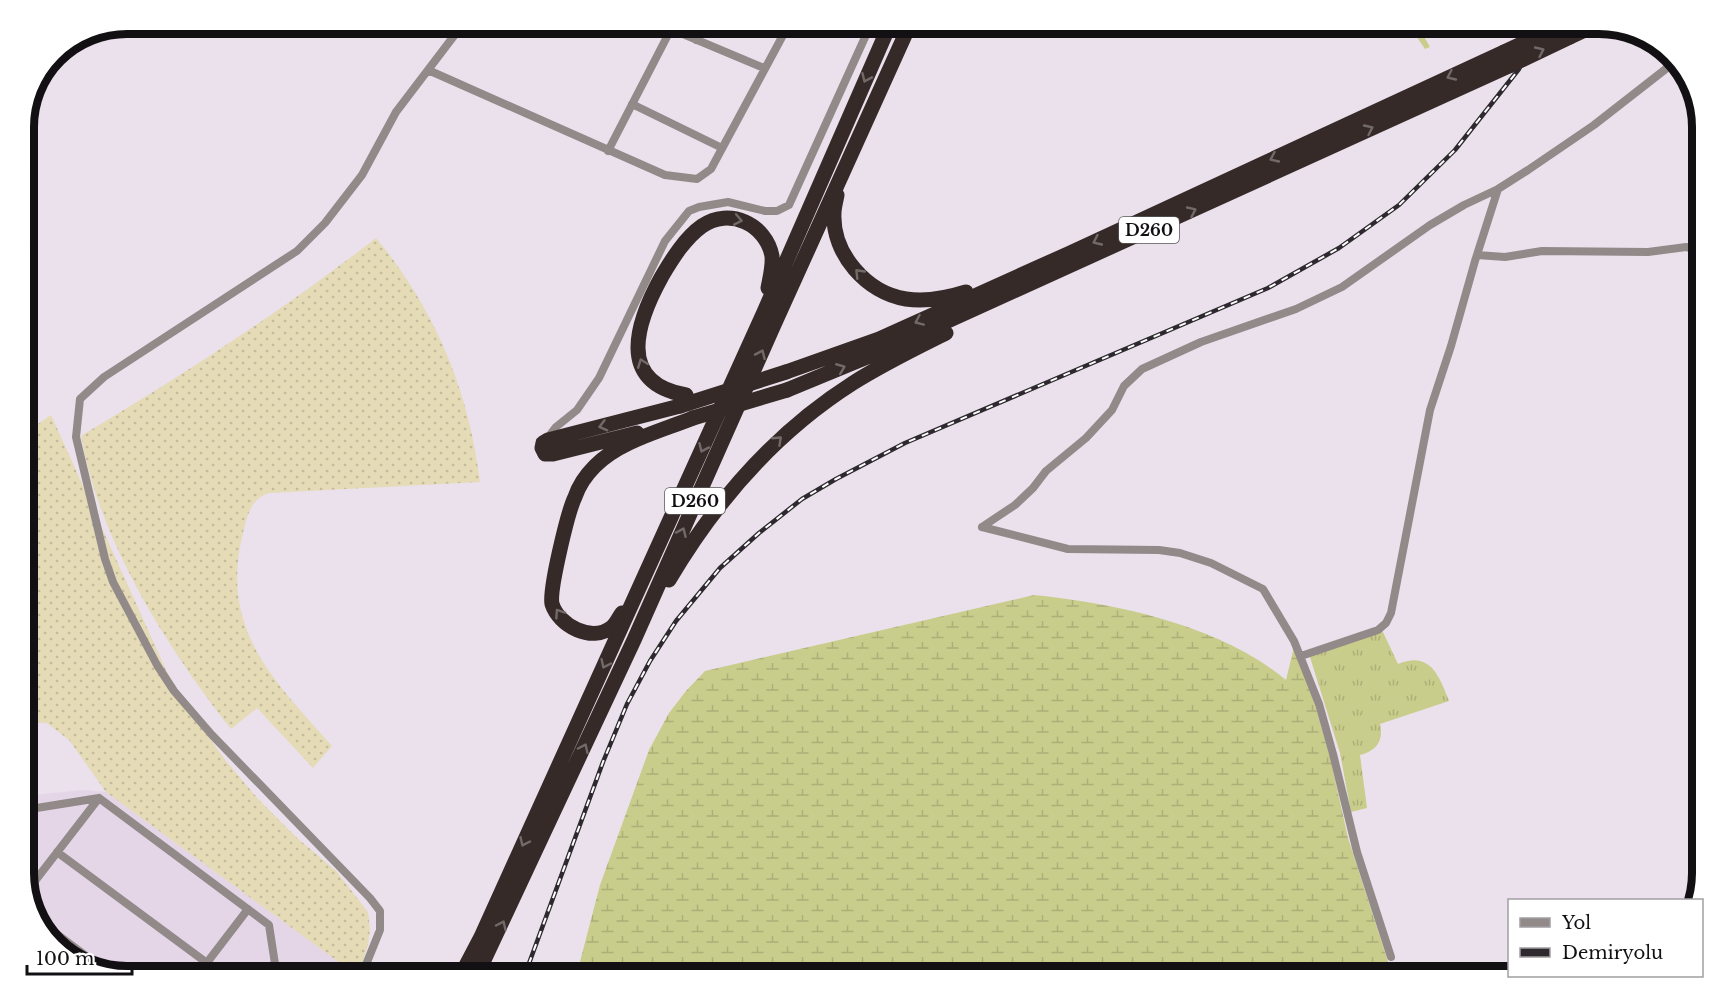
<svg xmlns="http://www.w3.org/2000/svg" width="1727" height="1001" font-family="'Libre Baskerville',serif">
<defs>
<pattern id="grass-tufts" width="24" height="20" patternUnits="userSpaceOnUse" patternTransform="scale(1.5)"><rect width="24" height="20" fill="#c9cd8b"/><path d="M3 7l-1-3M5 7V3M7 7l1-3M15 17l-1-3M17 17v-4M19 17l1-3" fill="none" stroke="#acaf77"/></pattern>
<pattern id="wetland-marsh" width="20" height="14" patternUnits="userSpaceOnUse" patternTransform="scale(1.5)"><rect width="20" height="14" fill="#c9cd8b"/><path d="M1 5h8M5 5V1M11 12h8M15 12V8" fill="none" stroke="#acaf77"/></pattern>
<pattern id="sand-dots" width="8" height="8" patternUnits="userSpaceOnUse" patternTransform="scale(1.5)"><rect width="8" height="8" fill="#e5dbb6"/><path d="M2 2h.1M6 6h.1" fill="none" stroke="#c4bb9c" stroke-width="1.8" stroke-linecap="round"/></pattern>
</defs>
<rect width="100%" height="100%" fill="#eae1ec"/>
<!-- built -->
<path fill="#e4d5e7" d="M83 790 106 792 359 977H128L76 963 41 931 24 880V796Z"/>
<!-- grass -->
<path fill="url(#grass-tufts)" d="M1408 24H1417L1430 47 1425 49Z
M1382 630 1398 664C1430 651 1439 675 1449 701L1380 724C1384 741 1376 751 1360 755L1367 808 1351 812 1340 753 1309 654Z"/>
<!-- wetland -->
<path fill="url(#wetland-marsh)" d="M1034 595C1116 603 1222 626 1286 680L1294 647 1314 701 1330 757 1348 838 1393 977H576L600 885 649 750 669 713 686 691 705 671Z"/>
<!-- sand -->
<path fill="url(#sand-dots)" d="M376 238C435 309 469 391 480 482L269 493C251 498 247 516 243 533 219 630 273 679 332 746L313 768 257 708 231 729C167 648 99 540 81 436 183 375 282 311 376 238Z
M51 415 167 672 195 718 226 761 259 800 296 837 336 871 368 912 370 929 368 945 363 961 355 974 106 792 69 740 47 723 36 722 24 725V434Z"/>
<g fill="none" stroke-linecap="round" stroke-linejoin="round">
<!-- street -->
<path stroke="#918a89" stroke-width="8" d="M659 24 764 68
M696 40 703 24
M428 70 665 175 697 179 711 169 789 24
M632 104 722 148
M608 151 671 29
M1477 255 1505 257 1542 251 1648 252 1686 247 1703 251
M546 440 556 427 577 410 599 378 665 241 689 211 699 207 728 202 765 211H777L789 205 871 24
M982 527 1015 505 1033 488 1046 471 1086 438 1112 410 1124 386 1142 369 1201 342 1296 309 1342 287 1430 225 1464 205 1498 189 1528 170 1594 125 1676 61
M982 527 1068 549 1159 550 1180 553 1211 563 1263 589 1294 641 1319 704 1333 754 1357 852 1391 957
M1301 656 1378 630 1386 623 1391 613 1430 410 1451 346 1475 261 1498 189
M24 810 99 798 269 925 277 977
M57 852 207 963
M28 890 99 798
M38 920 106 971
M196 977 248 909
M361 977 380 930V911L370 898 212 735 174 691 157 665 113 582 105 559 76 437 80 399 104 377 297 251 325 223 362 175 396 112 463 24"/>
<!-- highway -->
<path stroke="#362a28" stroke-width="15" d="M1570 37 1598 24
M837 195C836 201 834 207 834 213 832 254 867 293 906 299 926 302 947 298 966 292
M786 372 879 339 1070 253 1504 52
M787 390 884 350 1509 66
M686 395C615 383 637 321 662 276 672 259 685 238 702 226 729 207 766 224 772 256 773 267 770 277 768 288
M637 433 553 454H545L542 448 543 443 548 440 680 406
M669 580C715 502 776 432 853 383 883 364 914 349 946 333
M622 613C619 617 616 624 612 627 592 643 559 626 552 604 549 590 568 511 575 497 579 485 586 475 595 466 620 441 661 431 693 418
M460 977 481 937 764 312 890 24
M476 977 634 640 773 327 910 24"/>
<defs>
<path id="rail" d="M524 977 603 762 627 704 650 661 676 621 720 568 759 533 802 499 836 479 905 443 1268 288 1339 248 1399 205 1455 150 1519 69 1542 24"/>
</defs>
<!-- rail casing -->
<use href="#rail" stroke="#2d292e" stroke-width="4.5"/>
<!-- rail -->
<use href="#rail" stroke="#fff" stroke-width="2" stroke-dasharray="7" stroke-linecap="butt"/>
<!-- highway-bridge -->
<path stroke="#362a28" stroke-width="15" d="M1504 52 1564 24
M1509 66 1570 37
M680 406 786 372
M693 418 787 390"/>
</g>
<!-- one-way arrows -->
<defs><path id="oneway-chevron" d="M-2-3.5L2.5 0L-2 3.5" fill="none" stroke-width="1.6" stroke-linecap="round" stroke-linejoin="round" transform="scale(1.5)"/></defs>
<g stroke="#726a68">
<use href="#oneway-chevron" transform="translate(1540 51) rotate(-25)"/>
<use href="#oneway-chevron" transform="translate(1451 76) rotate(155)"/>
<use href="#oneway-chevron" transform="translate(866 78) rotate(114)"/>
<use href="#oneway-chevron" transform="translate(1369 129) rotate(-25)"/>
<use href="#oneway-chevron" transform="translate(1274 158) rotate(155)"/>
<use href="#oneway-chevron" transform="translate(1192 211) rotate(-25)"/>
<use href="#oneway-chevron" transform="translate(738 220) rotate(11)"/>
<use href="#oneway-chevron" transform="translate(1097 241) rotate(155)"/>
<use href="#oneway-chevron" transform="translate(859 273) rotate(-134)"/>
<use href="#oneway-chevron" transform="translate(919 321) rotate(156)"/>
<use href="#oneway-chevron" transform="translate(761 354) rotate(-66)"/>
<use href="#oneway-chevron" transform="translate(642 363) rotate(-111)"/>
<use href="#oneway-chevron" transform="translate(841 368) rotate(-22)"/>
<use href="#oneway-chevron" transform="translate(603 426) rotate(165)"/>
<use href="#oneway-chevron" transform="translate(778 440) rotate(-43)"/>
<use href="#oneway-chevron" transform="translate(703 448) rotate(114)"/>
<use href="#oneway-chevron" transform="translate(682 532) rotate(-66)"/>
<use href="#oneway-chevron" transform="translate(559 613) rotate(-124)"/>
<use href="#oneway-chevron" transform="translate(605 664) rotate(115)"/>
<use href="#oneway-chevron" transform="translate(584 748) rotate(-65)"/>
<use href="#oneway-chevron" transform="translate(524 842) rotate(115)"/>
<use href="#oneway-chevron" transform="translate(502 925) rotate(-65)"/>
</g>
<g text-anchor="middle" stroke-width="4.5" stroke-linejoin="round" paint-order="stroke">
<!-- shield labels -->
<g fill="#fff" stroke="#5a585a" stroke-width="1.5">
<rect x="1119" y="217" width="60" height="26" rx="4.5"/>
<rect x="665" y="488" width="60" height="26" rx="4.5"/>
</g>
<g font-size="16" font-weight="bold" fill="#131014">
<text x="1149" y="236">D260</text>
<text x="695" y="507">D260</text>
</g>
</g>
<!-- crop -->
<path d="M0 0H1727V1001H0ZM127 34H1599A93 93 0 0 1 1692 127V873A93 93 0 0 1 1599 966H127A93 93 0 0 1 34 873V127A93 93 0 0 1 127 34Z" fill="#fff" fill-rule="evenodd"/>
<path fill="none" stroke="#131014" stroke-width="8" d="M127 34H1599A93 93 0 0 1 1692 127V873A93 93 0 0 1 1599 966H127A93 93 0 0 1 34 873V127A93 93 0 0 1 127 34Z"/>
<!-- legend -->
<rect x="1508" y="899" width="195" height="78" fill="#ffffff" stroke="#a19fa1" stroke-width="1.5"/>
<rect x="1520" y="918" width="30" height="9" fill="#918a89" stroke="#a19fa1" stroke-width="1.5"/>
<text x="1562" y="929" font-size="18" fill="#131014">Yol</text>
<rect x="1520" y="948" width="30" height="9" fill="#2d292e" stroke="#a19fa1" stroke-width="1.5"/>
<text x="1562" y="959" font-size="18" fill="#131014">Demiryolu</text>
<!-- scale -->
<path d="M27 965v9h105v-9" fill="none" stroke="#131014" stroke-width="3"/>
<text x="36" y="965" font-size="18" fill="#131014" stroke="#ffffff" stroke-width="4.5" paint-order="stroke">100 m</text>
</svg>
